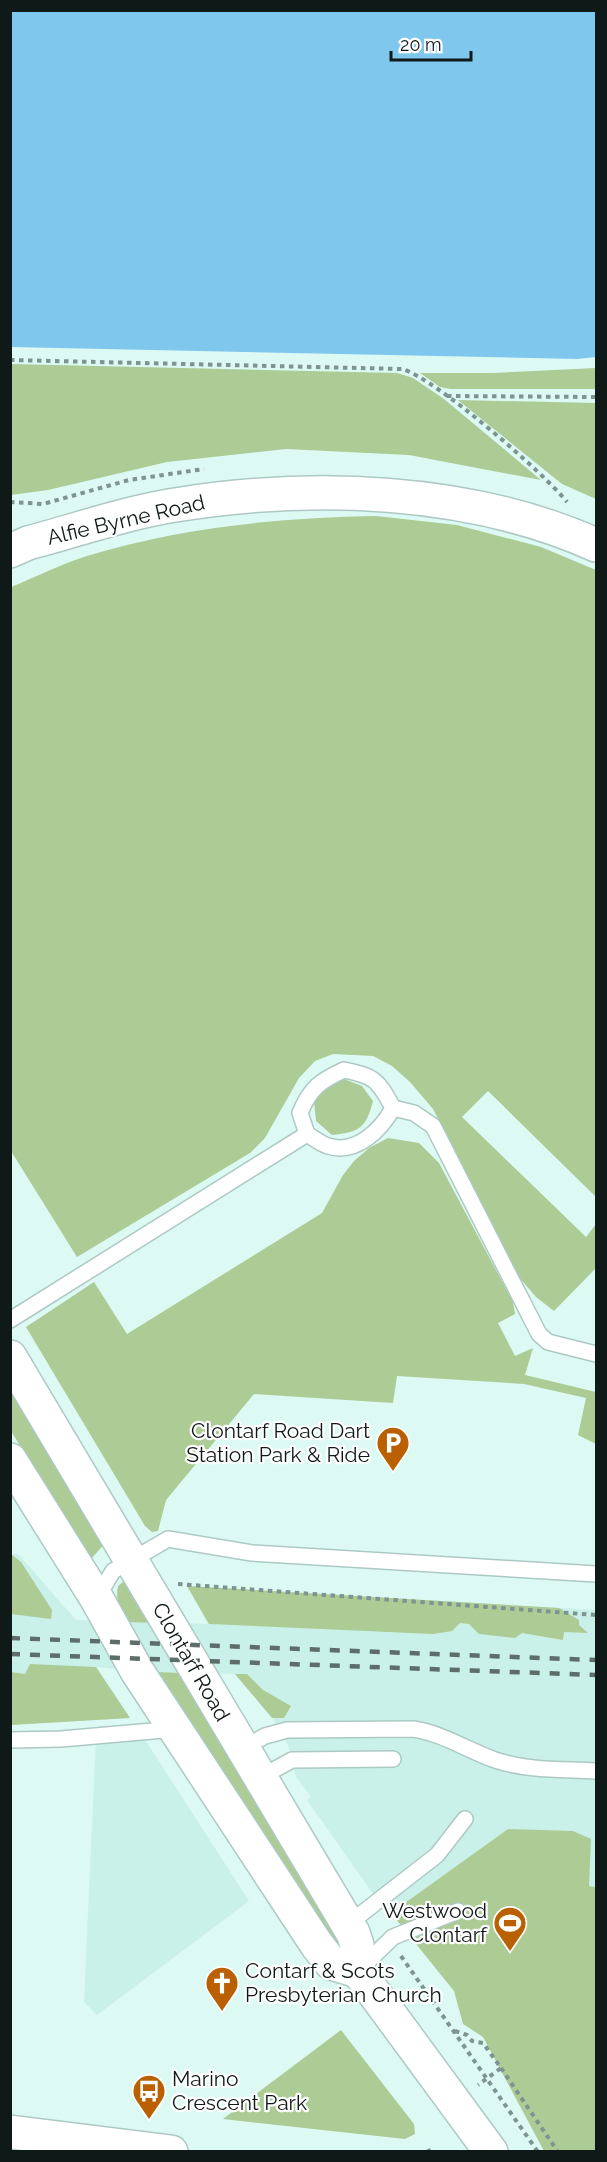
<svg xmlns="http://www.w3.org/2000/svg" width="607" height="2162" font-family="Raleway,sans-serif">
<rect width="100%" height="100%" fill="#dcf9f4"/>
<!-- built -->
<path fill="#c9f0e9" d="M11 1554H18L76 1620 208 1624 187 1586 596 1610V1887L589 1886 508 1829 391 1913 372 1892 307 1800 311 1797 296 1777 288 1745 272 1717 235 1674 137 1671 96 1667 130 1718 11 1725Z
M142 1735 249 1901 97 2015 84 2002 96 1738Z"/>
<!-- green -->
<path fill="#adcb94" d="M11 364 397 373 413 378 444 399 541 480 409 455 286 449 167 462 48 490 11 495Z
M596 368V389H450L440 387 420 373H493Z
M458 400 596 403V499L562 484Z
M376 516 457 525 541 547 596 570V1197L488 1091 462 1117 586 1237 596 1224V1268L554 1311 536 1297 519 1277 433 1109 410 1082 392 1066 373 1056 333 1054 315 1061 299 1078 265 1138 250 1153 77 1257 11 1151V587C36 577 61 564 87 556 182 527 277 518 376 516Z
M344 1079 362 1086 373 1101C366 1128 360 1132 332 1135L316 1121 314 1101 326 1087Z
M388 1138 419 1143 439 1163 513 1302 515 1314 498 1323 515 1356 533 1348 525 1375 596 1392V1444L578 1435 586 1398 524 1384 397 1376 393 1403 254 1394 166 1500 158 1531 152 1532 145 1526 26 1327 94 1282 127 1334 322 1213 343 1175 354 1161 369 1148Z
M10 1387 107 1541 90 1560 11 1431Z
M11 1554 21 1562 52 1610 51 1619 11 1614Z
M128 1578 157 1623 125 1622C120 1609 115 1599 118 1586Z
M187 1586 559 1608 579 1620V1625L588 1633 564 1632 563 1640 522 1633 515 1638 479 1634 469 1624 460 1623 452 1631 433 1634 209 1624Z
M30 1664 96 1667 130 1718 11 1725V1672L25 1674Z
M156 1672 186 1673 248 1791 335 1932 339 1940 334 1944 266 1836Z
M235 1674H247L263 1690 291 1706 284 1718H272Z
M508 1829 573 1831 591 1839 589 1886 596 1887V2151H544L483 2037 463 2024 454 1991 391 1913Z
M341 2030 414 2124 415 2134 405 2139 223 2119Z"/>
<!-- water -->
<path fill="#80c7ee" d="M11 10 596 11V357L577 359 11 347Z"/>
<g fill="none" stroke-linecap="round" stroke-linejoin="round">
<defs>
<path id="lane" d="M344 1070C375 1076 378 1080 393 1108 381 1130 356 1155 328 1146 321 1144 314 1138 307 1134L300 1113C310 1088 320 1081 344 1070Z
M393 1108 414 1113 433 1126 539 1334 548 1342 596 1354
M10 1320 307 1134
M97 1598 113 1571 168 1539 252 1553 596 1574
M10 1740 61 1739 175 1729
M242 1749 265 1736 287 1730 413 1729C442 1733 467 1750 495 1760 528 1771 563 1769 596 1771
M259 1778 292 1760 393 1759
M347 1925 437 1855 465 1819
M360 1969 393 1937 458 1911"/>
<path id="secondary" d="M10 551 28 543C77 530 125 513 175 505 311 483 469 488 596 545
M10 1357 353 1933 357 1945 358 1971 491 2152
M10 1460 97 1599 137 1671 317 1945 331 1963 358 1971
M10 2132 171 2152"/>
</defs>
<!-- lane casing -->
<use href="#lane" stroke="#adc9c4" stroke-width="18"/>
<!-- secondary casing -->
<use href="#secondary" stroke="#adc9c4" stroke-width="36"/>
<!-- path -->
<path stroke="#7f9491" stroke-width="4" stroke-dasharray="4.5 4.5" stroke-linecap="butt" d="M10 360 402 369C435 378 544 473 567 502
M447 396 596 397
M10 502 43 504 129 480 204 469
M178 1584 596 1615
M401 1956 538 2152
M455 2031 467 2035 472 2041 483 2043 501 2068 478 2085
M501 2068 558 2152
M428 2149 430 2152"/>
<!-- lane -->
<use href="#lane" stroke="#fff" stroke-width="15"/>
<!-- secondary -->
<use href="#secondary" stroke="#fff" stroke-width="33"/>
<!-- rail -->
<path stroke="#5c6d6a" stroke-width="4.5" stroke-dasharray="10 10" stroke-linecap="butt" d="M10 1638 596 1660
M10 1654 596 1675"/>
</g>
<!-- icons -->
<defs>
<symbol id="parking-pin" viewBox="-11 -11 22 30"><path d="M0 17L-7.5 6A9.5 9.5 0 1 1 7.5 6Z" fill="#ba6000" stroke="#fff"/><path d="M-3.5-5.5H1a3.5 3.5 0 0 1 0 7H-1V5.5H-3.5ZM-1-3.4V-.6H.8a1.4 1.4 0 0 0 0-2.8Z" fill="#fff"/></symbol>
<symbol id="stadium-pin" viewBox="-11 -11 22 30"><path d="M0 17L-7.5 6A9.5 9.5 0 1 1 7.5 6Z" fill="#ba6000" stroke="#fff"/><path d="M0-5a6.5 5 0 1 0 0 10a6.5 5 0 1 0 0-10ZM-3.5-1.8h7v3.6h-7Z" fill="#fff"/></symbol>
<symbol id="church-pin" viewBox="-11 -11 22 30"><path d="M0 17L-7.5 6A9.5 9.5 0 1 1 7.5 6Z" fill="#ba6000" stroke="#fff"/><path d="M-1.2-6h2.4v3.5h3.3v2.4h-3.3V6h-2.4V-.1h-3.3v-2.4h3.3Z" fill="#fff"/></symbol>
<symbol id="bus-pin" viewBox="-11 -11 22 30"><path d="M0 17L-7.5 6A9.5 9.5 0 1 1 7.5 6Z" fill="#ba6000" stroke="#fff"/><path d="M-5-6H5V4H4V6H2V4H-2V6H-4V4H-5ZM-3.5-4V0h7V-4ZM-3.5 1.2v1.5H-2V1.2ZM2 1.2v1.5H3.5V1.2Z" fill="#fff"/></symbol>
</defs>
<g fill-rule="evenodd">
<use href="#parking-pin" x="374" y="1424" width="38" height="52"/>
<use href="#stadium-pin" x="491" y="1904" width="38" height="52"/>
<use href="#church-pin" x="203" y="1964" width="38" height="52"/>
<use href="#bus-pin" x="130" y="2072" width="38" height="52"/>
</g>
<g text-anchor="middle" stroke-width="4.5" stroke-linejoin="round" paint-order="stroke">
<!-- street labels -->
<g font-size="21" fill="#0f1a18" stroke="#fff">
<text transform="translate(126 520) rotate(-13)" y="7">Alfie Byrne Road</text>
<text transform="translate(191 1662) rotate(60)" y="7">Clontarf Road</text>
</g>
<!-- poi labels -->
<g font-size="21" fill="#0f1a18" stroke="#fff" text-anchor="end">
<text x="370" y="1438">Clontarf Road Dart<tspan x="370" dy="24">Station Park &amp; Ride</tspan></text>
<text x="487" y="1918">Westwood<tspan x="487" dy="24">Clontarf</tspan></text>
<text x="245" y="1978" text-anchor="start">Contarf &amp; Scots<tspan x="245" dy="24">Presbyterian Church</tspan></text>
<text x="172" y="2086" text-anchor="start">Marino<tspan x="172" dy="24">Crescent Park</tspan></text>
</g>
</g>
<!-- border -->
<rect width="607" height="2162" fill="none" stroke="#0f1a18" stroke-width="24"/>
<!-- scale -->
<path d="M391 51v9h80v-9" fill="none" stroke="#0f1a18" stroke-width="3"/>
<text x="400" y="51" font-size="18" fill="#0f1a18" stroke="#ffffff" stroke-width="4.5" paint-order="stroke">20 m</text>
</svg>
